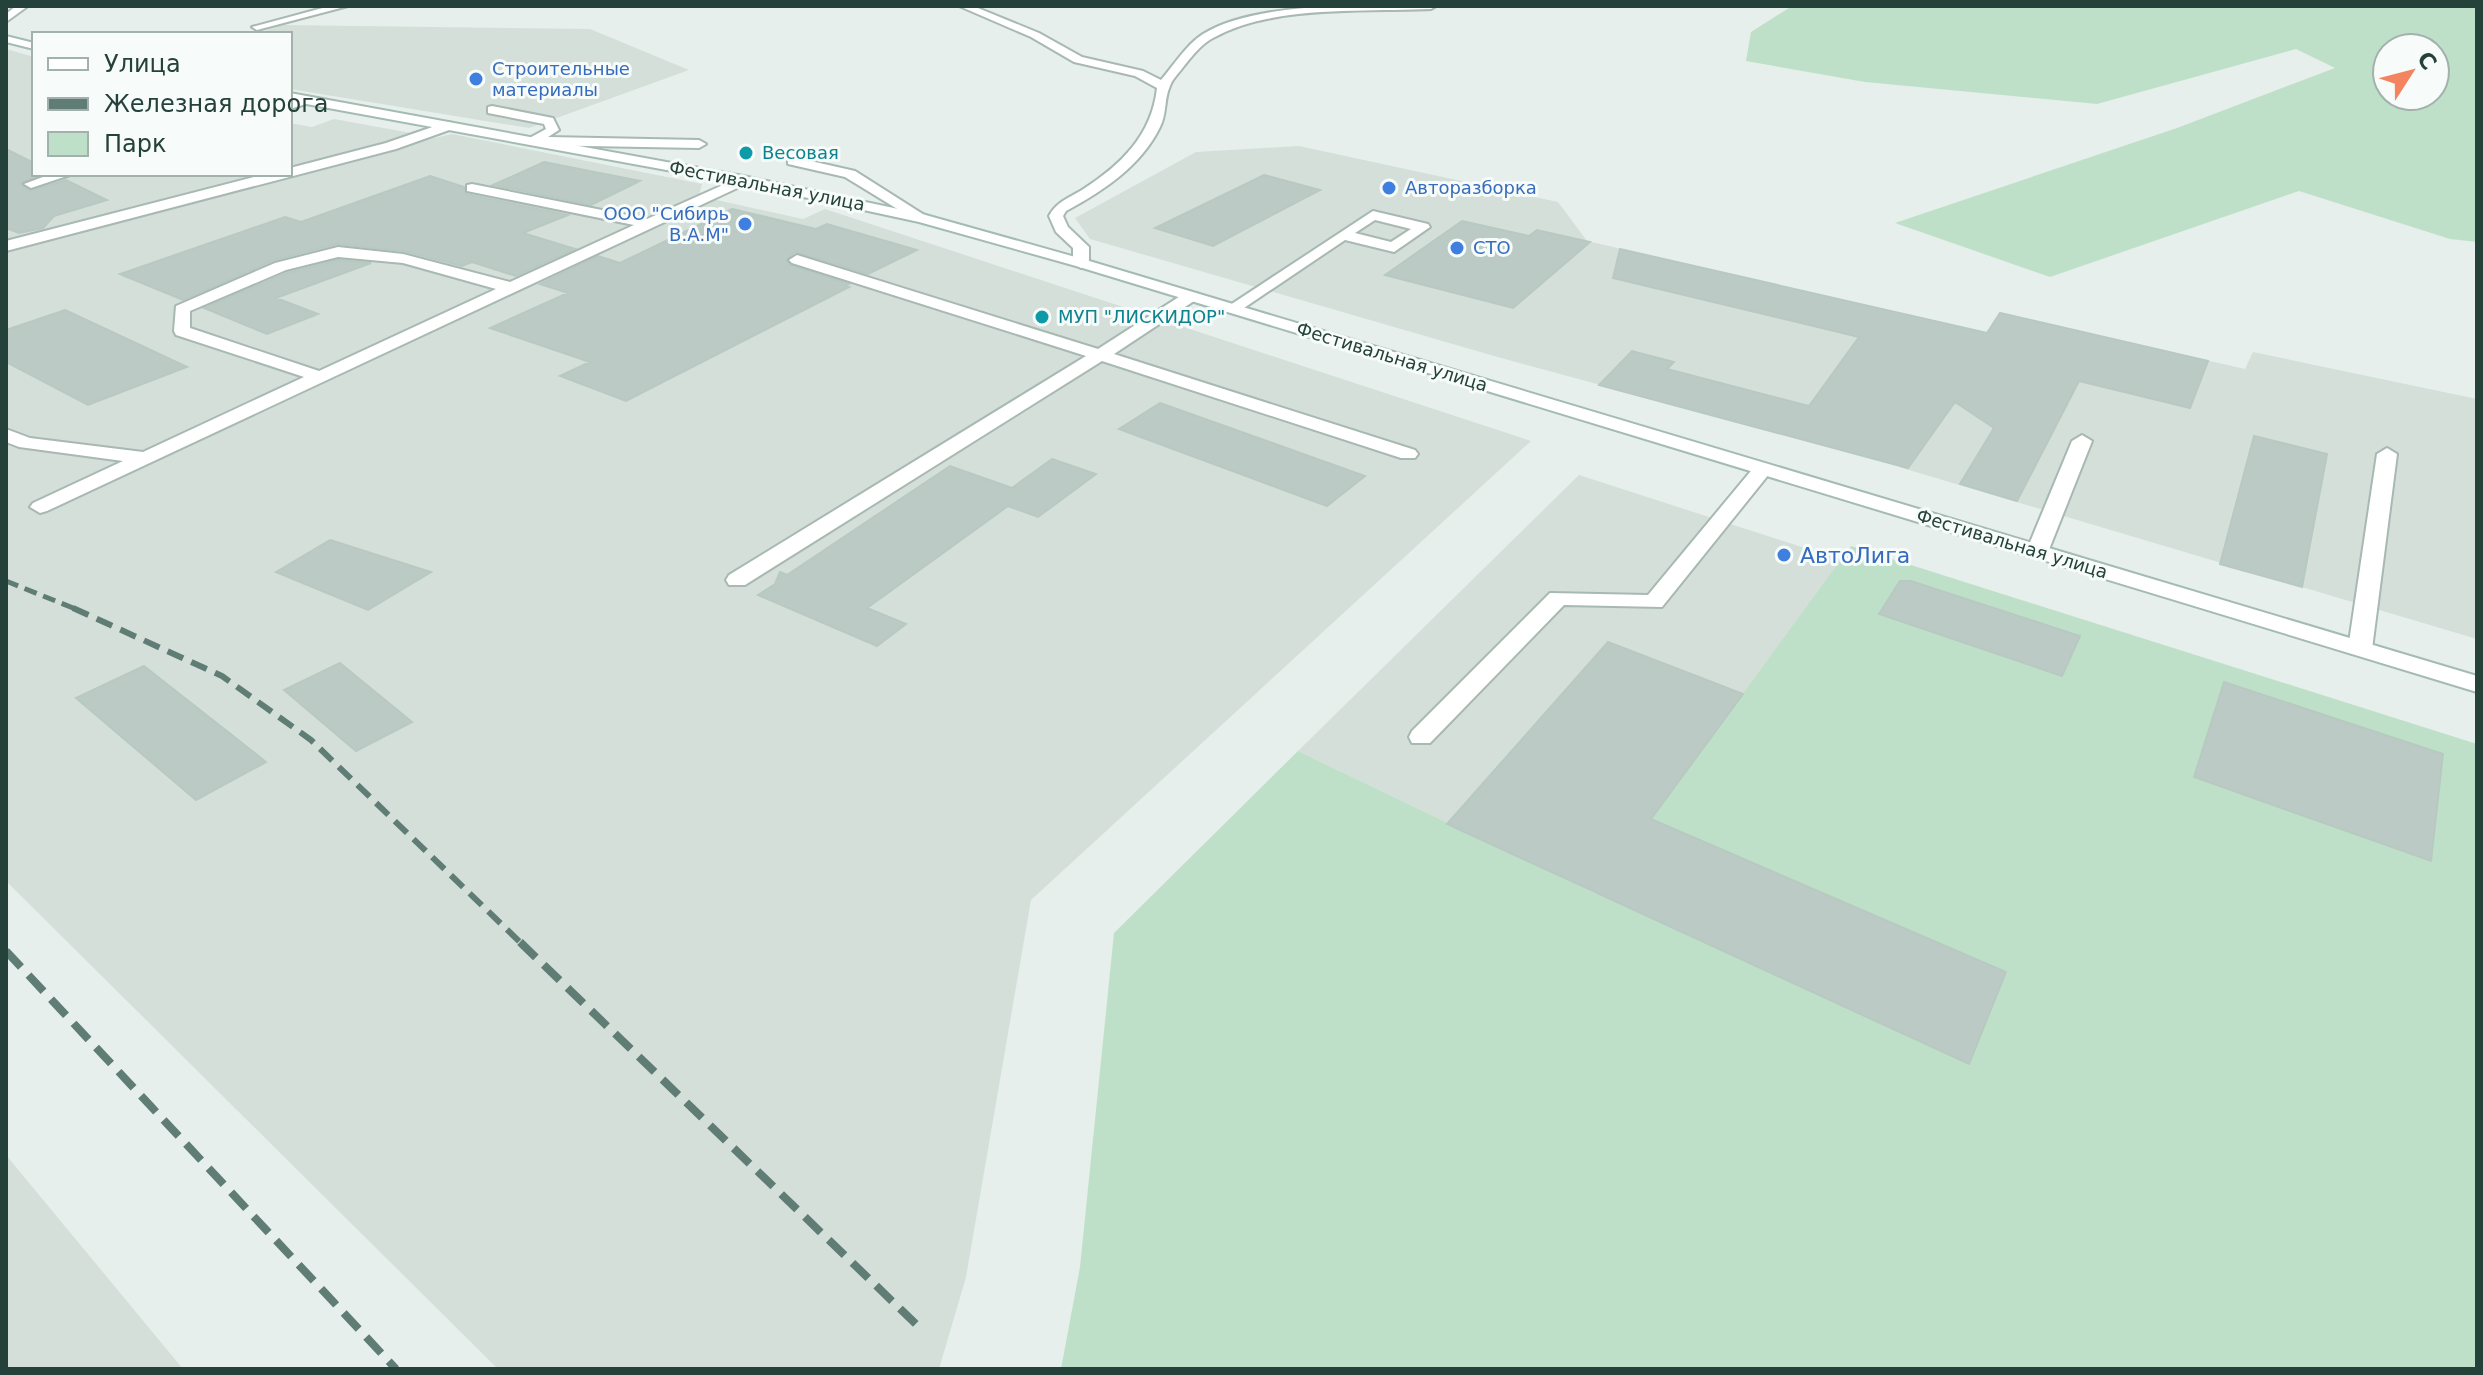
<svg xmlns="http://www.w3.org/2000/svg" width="2483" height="1375" font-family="'DejaVu Sans',sans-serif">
<rect width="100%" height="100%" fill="#e6efeb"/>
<!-- built -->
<path fill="#d4dfda" d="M283 25 590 29 689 70 529 128 290 89V34H255Z
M6 49 34 57V174H290V123L312 127 334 119 411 133 396 140 411 143 452 134 702 184 699 196 803 219 825 209 1531 441 1031 900 966 1277 939 1369H498L6 881Z
M1299 146 1558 202 1587 241 1966 328 1885 462 1501 358 1090 239 1075 218 1196 152Z
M2000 313 2245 369 2253 352 2477 399V639L1899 467Z
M1579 475 1842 560 1596 894 1298 751Z
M6 1155 183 1369H6Z"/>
<!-- green -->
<path fill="#bfe0c8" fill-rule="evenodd" d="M1792 6H2477V242L2450 239 2299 191 2050 277 1895 223 2177 128 2335 68 2296 49 2097 104 1865 82 1746 61 1751 32ZM2387 48H2435V96H2387Z
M1851 546 2477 744V1369H1061L1080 1267 1114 933 1298 751 1596 894Z"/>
<!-- building -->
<path fill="#bbcac4" stroke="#b8c9c2" stroke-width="2" d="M6 149 34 163V174H42L21 183 30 191 66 180 107 200 54 216 43 228 19 233 6 228Z
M544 162 640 181 591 205 493 185Z
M1264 175 1320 190 1213 246 1155 228Z
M430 176 464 187 466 194 568 215 523 233 575 249 516 276 472 262 462 266 404 251 337 244 274 260 183 300 120 274 285 217 301 222Z
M732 209 816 229 827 224 917 250 868 274 795 252 786 260 790 265 849 284 845 286 849 287 626 401 560 376 590 362 490 328 568 293 540 284 598 256 620 263Z
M1462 221 1529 236 1537 230 1590 242 1513 308 1385 275Z
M1620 249 1987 333 2000 313 2208 361 2190 408 2079 381 2017 501 1960 484 1994 428 1955 402 1908 468 1599 385 1632 351 1674 362 1667 369 1809 406 1859 337 1613 278Z
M338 260 371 263 276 298 318 314 267 334 204 308 287 273Z
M65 310 187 367 88 405 6 362V330Z
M1160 403 1365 476 1327 506 1119 429Z
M2254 436 2327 454 2302 587 2220 564Z
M1052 459 1096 474 1038 517 1008 506 867 608 906 624 877 646 758 595 775 584 780 572 787 575 950 466 1012 488Z
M330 540 431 572 368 610 276 572Z
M1900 581H1911L2080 636 2062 676 1879 614Z
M1608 642 1743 694 1651 819 2006 972 1969 1064 1447 824Z
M340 663 412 722 356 751 284 690Z
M144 666 266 762 196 800 76 698Z
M2224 682 2443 754 2431 861 2194 777Z"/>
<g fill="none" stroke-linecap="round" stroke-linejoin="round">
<defs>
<path id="service" d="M305 96 309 97V103L290 109V101Z
M492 106 553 118 559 130 548 137 699 140 706 144 699 148 531 145 524 141 546 129 544 124 488 113V107Z
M447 122 452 123V129L396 149 6 251V241L266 174H290V168L386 143Z
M793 157 855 171 929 218 922 222 917 221 845 177 788 164V158Z
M51 174H73L31 188 24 184Z
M743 176 750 180 748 183 47 511 40 513 30 507 33 503 123 461 19 447 6 442V429L30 438 143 452 304 377 176 335 174 331 176 306 275 263 338 247 403 254 510 282 634 225 467 191V185L472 184 647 219ZM338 257 403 263 496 289 319 371 190 328V311L286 270Z
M1373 211 1428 224 1430 227 1394 252 1345 240 1238 312H1226L1224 309ZM1375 220 1411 229 1391 242 1355 233Z
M797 255 1098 349 1185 293H1197V299L1114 354 1415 450 1418 454 1415 458H1401L1102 361 745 585H729L726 580 729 575 1086 356 792 263 789 260Z
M2082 435 2092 441 2048 552 2045 557H2029L2026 552 2072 441Z
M2387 448 2397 454 2372 649 2368 654H2352L2348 649 2377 454Z
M1762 464 1772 470 1769 474 1662 607 1564 605 1430 743H1412L1409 737 1412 731 1550 593 1648 595 1755 466Z"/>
<path id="minor" d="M16 6H28L6 22V14Z
M330 6H348L257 30 252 27Z
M959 6H973L1039 33 1082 57 1143 71 1161 80C1174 65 1186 45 1203 34 1258 0 1372 6 1436 6L1431 9C1366 12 1273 5 1215 37 1202 43 1193 55 1184 66 1180 72 1172 79 1170 86 1164 98 1167 114 1160 127 1141 166 1103 191 1066 211L1063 216 1068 227 1089 247V263L1081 268 1073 263V248L1056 232 1049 216C1056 202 1069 198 1082 190 1121 165 1152 135 1157 88L1135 76 1074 62 1031 37Z"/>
<path id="secondary" d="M6 36 34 43V49L6 42Z
M290 93 743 176 922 214 1086 260 2477 676V692L1076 266 919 222 743 184 290 101Z"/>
</defs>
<!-- service casing -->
<use href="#service" stroke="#a8b8b2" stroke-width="4"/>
<!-- minor casing -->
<use href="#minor" stroke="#a8b8b2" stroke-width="4"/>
<!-- secondary casing -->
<use href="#secondary" stroke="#a4bbb3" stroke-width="4"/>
<!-- service -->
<use href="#service" fill="#fff" fill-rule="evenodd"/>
<!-- minor -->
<use href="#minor" fill="#fff" fill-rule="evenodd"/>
<!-- secondary -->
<use href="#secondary" fill="#fff" fill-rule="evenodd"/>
<!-- rail-far2 -->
<path stroke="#5f7d75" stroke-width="5" stroke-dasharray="13 7" stroke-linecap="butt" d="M6 581 78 610"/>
<!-- rail-far1 -->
<path stroke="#5f7d75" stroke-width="6" stroke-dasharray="17 9" stroke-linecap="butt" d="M73 608 222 676 311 740 522 944"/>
<!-- rail -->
<path stroke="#5f7d75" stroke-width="8" stroke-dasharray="22 11" stroke-linecap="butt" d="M520 942 921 1329
M6 951 396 1369"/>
</g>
<!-- markers -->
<g fill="#3f7fe0" stroke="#f7fbf9" stroke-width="3">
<circle cx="476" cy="79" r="8"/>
<circle cx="1389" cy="188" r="8"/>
<circle cx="745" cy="224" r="8"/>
<circle cx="1457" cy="248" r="8"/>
<circle cx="1784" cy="555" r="8"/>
</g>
<g fill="#0f9aa8" stroke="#f7fbf9" stroke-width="3">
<circle cx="746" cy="153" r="8"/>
<circle cx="1042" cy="317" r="8"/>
</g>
<g text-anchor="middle" stroke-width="6" stroke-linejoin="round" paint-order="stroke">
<!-- far-shop labels -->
<g font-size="18" fill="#366cbe" stroke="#f7fbf9" text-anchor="start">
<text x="492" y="75">Строительные<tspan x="492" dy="21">материалы</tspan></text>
<text x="1405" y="194">Авторазборка</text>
<text x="729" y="220" text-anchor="end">ООО "Сибирь<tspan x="729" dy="21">В.А.М"</tspan></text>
<text x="1473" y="254">СТО</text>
</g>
<!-- far-culture labels -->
<g font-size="18" fill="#0d838f" stroke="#f7fbf9" text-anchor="start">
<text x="762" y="159">Весовая</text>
<text x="1058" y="323">МУП "ЛИСКИДОР"</text>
</g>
<!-- far-street labels -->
<g font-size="18" fill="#24423a" stroke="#f7fbf9">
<text transform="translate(767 186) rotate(11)" y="6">Фестивальная улица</text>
<text transform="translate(1392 357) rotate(17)" y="6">Фестивальная улица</text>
<text transform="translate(2012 544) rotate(17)" y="6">Фестивальная улица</text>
</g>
<!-- shop labels -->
<g font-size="22" fill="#366cbe" stroke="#f7fbf9" text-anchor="start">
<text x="1800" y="563">АвтоЛига</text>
</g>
</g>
<!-- border -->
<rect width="2483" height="1375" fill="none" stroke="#24423a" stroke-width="16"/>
<!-- legend -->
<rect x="32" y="32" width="260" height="144" fill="#f7fbf9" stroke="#a3b1ad" stroke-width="2"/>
<rect x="48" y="58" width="40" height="12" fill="#ffffff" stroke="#a3b1ad" stroke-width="2"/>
<text x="104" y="72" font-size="24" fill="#24423a">Улица</text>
<rect x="48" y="98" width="40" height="12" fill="#5f7d75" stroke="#a3b1ad" stroke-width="2"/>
<text x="104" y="112" font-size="24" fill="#24423a">Железная дорога</text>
<rect x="48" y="132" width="40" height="24" fill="#bfe0c8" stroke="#a3b1ad" stroke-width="2"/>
<text x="104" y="152" font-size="24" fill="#24423a">Парк</text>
<!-- north arrow -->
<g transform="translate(2411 72) rotate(54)"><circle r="38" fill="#f7fbf9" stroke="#a3b1ad" stroke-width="2"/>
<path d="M0-6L14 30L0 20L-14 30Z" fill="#f4845f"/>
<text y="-12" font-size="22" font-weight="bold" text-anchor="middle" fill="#24423a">С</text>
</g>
</svg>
